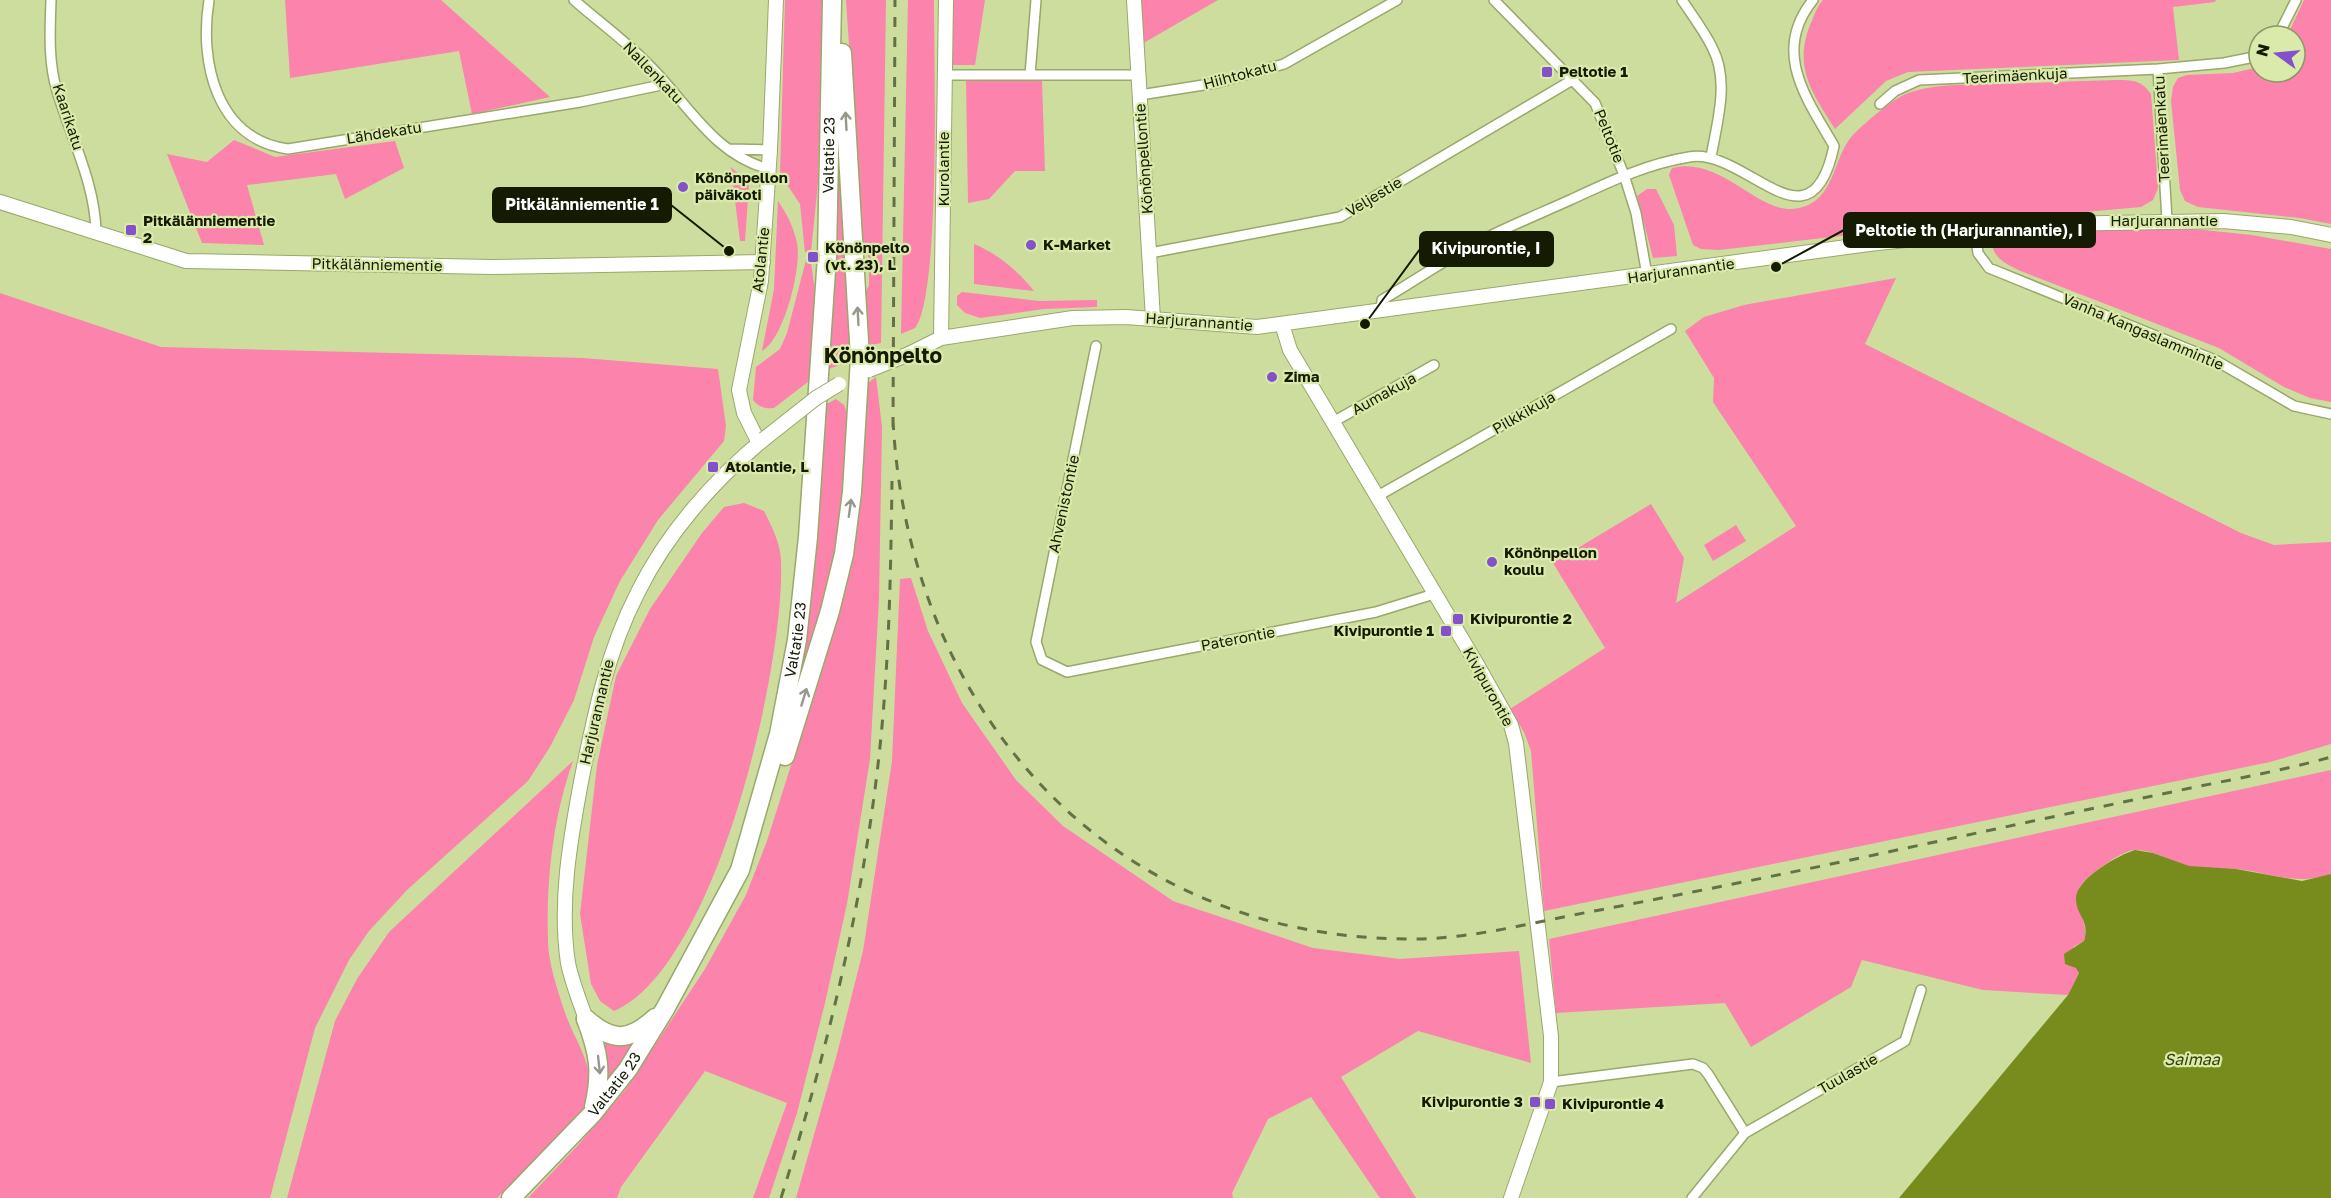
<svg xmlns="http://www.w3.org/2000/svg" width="2331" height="1198" font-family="'Golos Text',sans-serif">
<rect width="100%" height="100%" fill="#cddd9d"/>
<!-- green -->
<path fill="#fb83ac" d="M285 0H441L550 97 472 114 459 51 290 78Z
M785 0H822L818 183 811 252 807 253 805 252 800 204 780 174Z
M846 0H886L881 343 868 346 863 298 869 285V259L862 241Z
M908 0H934C934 54 941 296 915 328L901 334Z
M952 0H985L975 65H952Z
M1138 0H1218L1140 45Z
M1823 0H2216L2215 2 2173 7 2179 60 1908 72 1886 81 1835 129C1813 94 1793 68 1810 25 1814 17 1816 7 1823 0Z
M2304 0H2331V224L2300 218 2198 207 2185 201 2180 190 2171 101 2173 87 2178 78 2187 75 2233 73 2259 67V72H2295V36H2287Z
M837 68 853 360 829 369Z
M966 78 1042 81 1045 171H1015L989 199 968 203Z
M2118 80C2134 80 2142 81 2151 94L2158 188 2153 200 2141 207 1926 226 1719 250 1701 249 1693 245 1669 175 1672 168C1727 155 1761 224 1806 206 1835 194 1834 157 1852 136 1861 126 1894 98 1906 94 1934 83 1966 85 1995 84 2036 83 2077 81 2118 80Z
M234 140 275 157 395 141 404 168 345 199 336 174 247 185 264 245 202 243 167 154 207 162Z
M731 167 749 184 745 241H740Z
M1647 189H1656L1674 225 1677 256 1653 258 1637 196Z
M778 201C787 214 794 228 797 243 802 267 784 339 762 351L774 289Z
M2194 229 2252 235 2331 249V402L2310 398 2284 387 2219 348 2018 270C2003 262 1993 258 1991 239L2091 230Z
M974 244C998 254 1018 271 1034 291L974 284Z
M806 260 811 262 815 292 813 378 774 408C764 409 759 407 753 400L756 367 780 349 787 333Z
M1896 278 1865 344 2241 533 2274 545 2331 542V744L2270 762 1544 911 1531 751 1524 732 1510 709 1605 648 1553 563 1651 504 1684 558 1676 603 1796 526 1713 402 1714 378 1685 331 1704 317 1744 305Z
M962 292 1039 301 1097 300V307L1044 309 980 318 965 313 957 305V296Z
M0 293 161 347 583 358 718 369 726 426 724 441 658 520 620 581 594 637 574 700 550 747 528 781 407 890 369 931 349 960 315 1028 270 1198H0Z
M876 377 882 427 879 599 870 759 847 904 825 1003 797 1113 769 1198H753L787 1103 705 1071 621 1187 617 1198H528L579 1144 626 1089 705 969 746 895 767 841 838 617 863 467V396L868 383Z
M836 399 844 405 848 416 842 524 836 564 787 735 825 405Z
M744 503 764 511C772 527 781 544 781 562 785 666 716 968 614 1011L600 1001 591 984 580 914 597 765 616 676 650 609 702 533 724 507Z
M1736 525 1746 541 1713 561 1704 545Z
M911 578 928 631 962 703 1016 780 1063 826 1173 901 1313 948 1400 959 1519 951 1531 1063 1418 1031 1341 1077 1416 1198H1380L1311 1097 1268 1119 1232 1193 1233 1198H796L837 1054 863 951 892 761 900 579Z
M573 761C553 817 546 881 548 941 548 961 557 988 563 1007 572 1037 596 1065 589 1098 586 1115 513 1181 497 1198H287L335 1021 357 979 389 932Z
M2331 770V874C2294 886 2273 873 2237 869 2220 868 2203 871 2187 866 2170 861 2152 849 2134 850 2121 851 2084 877 2079 889 2071 906 2090 920 2084 941L2073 947 2079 973 2068 995 1983 990 1862 960 1851 987 1751 1047 1725 1003 1556 1013 1549 939Z
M597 1035 621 1045 639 1043 608 1085 607 1070Z"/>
<!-- water -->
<path fill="#788b1d" d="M2135 850 2153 853 2189 866 2236 869 2302 881 2331 874V1198H1899L2068 995 2079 973 2076 968 2065 964 2064 954 2084 941C2090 920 2077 917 2076 900 2074 880 2118 855 2135 850Z"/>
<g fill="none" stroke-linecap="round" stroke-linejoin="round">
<defs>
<path id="street" d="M51 0C50 30 48 62 57 91 71 138 95 183 96 232
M209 0C199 62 216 139 288 149L580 102 666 84
M574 0C599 22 627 42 650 66 688 104 714 155 769 169
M1494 0 1595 103 1624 175 1636 213 1647 275
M1682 0C1692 15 1704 31 1712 47 1730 81 1717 122 1711 157
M2278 36 2296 0
M945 75H1137
M1030 75 1036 0
M1140 95 1216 83 1284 64 1397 0
M1880 104 1895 91 1919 80 2158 69
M729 149 770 150
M2167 220 2158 69 2224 63 2259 56
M1975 233 1978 253 1989 268 2215 360 2294 406 2331 414
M1150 253 1340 217 1574 79
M1381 310 1382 300C1416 280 1449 257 1484 239 1512 225 1541 213 1570 200 1609 182 1646 164 1689 157 1746 147 1811 257 1834 146 1807 99 1771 52 1813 0
M1096 346 1036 642 1042 660 1067 672 1376 612 1434 594
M1333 422 1434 365
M1376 497 1671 329
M1551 1082 1693 1064 1703 1068 1708 1074 1745 1133
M1692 1198 1745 1133 1905 1041 1921 990"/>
<path id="secondary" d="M1134 0 1153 319
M0 202 186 261 492 267 763 262
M1282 324 1290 350 1475 661 1511 725 1516 743 1551 1036V1082L1511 1198
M941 338 946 0
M909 354 941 338 1073 318 1126 317 1257 327 1869 244 2051 224 2223 221 2291 227 2331 235
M759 443 744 413 739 390 761 281 770 150 776 0
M586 1019C579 1000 572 982 568 963 559 903 570 841 581 782 594 716 607 652 638 592 667 533 714 480 764 439"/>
<g id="highway">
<path d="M785 756 830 611 844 554 852 492 860 358 842 53"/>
<path d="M586 1019C599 1053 602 1072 594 1107"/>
<path d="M586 1019C612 1042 629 1042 655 1018"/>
<path id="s1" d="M511 1198 593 1113 628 1069 665 1009 740 870 779 734 797 640 808 537 827 256 832 0"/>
</g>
</defs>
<!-- street casing -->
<use href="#street" stroke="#99a86b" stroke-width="12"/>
<!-- secondary casing -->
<use href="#secondary" stroke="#99a86b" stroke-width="16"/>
<!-- highway casing -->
<use href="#highway" stroke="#99a86b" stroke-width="21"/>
<!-- street -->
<use href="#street" stroke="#fff" stroke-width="9"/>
<!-- secondary -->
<use href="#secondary" stroke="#fff" stroke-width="14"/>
<!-- highway -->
<use href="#highway" stroke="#fff" stroke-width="18"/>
<!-- rail -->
<path stroke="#667047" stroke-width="3" stroke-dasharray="10 10" stroke-linecap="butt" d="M893 420C908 709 1107 937 1407 939 1468 940 1529 923 1589 912 1684 894 1780 875 1874 855 1972 834 2070 813 2167 793 2222 781 2278 772 2331 757
M893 427 895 0
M781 1198C833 1033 873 862 885 689 890 620 891 550 892 481"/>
<defs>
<path id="secondary-bridge" d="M869 370 909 354
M764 439 816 398 839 384"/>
</defs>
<!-- secondary-bridge casing -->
<use href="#secondary-bridge" stroke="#99a86b" stroke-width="16" stroke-linecap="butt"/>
<!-- secondary-bridge -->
<use href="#secondary-bridge" stroke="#fff" stroke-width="14"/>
</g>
<!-- one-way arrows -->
<defs><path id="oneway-shaft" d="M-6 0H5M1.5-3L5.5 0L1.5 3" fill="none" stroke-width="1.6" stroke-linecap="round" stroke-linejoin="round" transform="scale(1.5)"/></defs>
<g stroke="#96988e">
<use href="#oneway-shaft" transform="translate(846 121) rotate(-93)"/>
<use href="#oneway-shaft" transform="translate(858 316) rotate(-93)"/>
<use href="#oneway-shaft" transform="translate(850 508) rotate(-82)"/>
<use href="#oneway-shaft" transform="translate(804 697) rotate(-73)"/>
<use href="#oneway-shaft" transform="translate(599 1065) rotate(84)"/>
</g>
<!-- markers -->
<g fill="#8351ca" stroke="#daeaaa" stroke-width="2">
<rect x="1541" y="66" width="12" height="12" rx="3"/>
<circle cx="683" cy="187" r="6"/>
<rect x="125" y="224" width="12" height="12" rx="3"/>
<circle cx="1031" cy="245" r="6"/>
<rect x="807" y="251" width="12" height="12" rx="3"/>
<circle cx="1272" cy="377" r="6"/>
<rect x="707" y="461" width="12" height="12" rx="3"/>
<circle cx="1492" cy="562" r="6"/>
<rect x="1452" y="613" width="12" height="12" rx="3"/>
<rect x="1440" y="625" width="12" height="12" rx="3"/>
<rect x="1529" y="1096" width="12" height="12" rx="3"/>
<rect x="1544" y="1098" width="12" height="12" rx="3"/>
</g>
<g text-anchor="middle" stroke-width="4.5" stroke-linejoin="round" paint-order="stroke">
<!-- poi labels -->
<g font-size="15" font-weight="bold" fill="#151a03" stroke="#daeaaa" text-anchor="start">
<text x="1559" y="77">Peltotie 1</text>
<text x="695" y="183">Könönpellon<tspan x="695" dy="17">päiväkoti</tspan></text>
<text x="143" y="226">Pitkälänniementie<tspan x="143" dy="17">2</tspan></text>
<text x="1043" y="250">K-Market</text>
<text x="825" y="253">Könönpelto<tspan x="825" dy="17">(vt. 23), L</tspan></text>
<text x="1284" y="382">Zima</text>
<text x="725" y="472">Atolantie, L</text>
<text x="1504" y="558">Könönpellon<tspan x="1504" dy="17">koulu</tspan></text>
<text x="1470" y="624">Kivipurontie 2</text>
<text x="1434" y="636" text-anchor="end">Kivipurontie 1</text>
<text x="1523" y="1107" text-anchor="end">Kivipurontie 3</text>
<text x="1562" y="1109">Kivipurontie 4</text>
</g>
<!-- street labels -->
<g font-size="15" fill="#151a03" stroke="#daeaaa">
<text transform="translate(653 73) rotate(46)" y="5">Nallenkatu</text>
<text transform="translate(1240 75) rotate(-15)" y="5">Hiihtokatu</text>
<text transform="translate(2015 76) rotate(-3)" y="5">Teerimäenkuja</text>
<text transform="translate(68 117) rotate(72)" y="5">Kaarikatu</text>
<text transform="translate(2162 129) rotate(-93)" y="5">Teerimäenkatu</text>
<text transform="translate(384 133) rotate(-9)" y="5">Lähdekatu</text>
<text transform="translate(1609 136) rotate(68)" y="5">Peltotie</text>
<text dy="5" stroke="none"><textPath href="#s1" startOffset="1126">Valtatie 23</textPath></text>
<text transform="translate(1144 159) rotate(-94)" y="5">Könönpellontie</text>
<text transform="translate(944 169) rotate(-90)" y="5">Kurolantie</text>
<text transform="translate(1374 197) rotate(-31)" y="5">Veljestie</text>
<text x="2164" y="226">Harjurannantie</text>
<text transform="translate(761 260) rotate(-84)" y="5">Atolantie</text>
<text transform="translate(377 265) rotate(1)" y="5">Pitkälänniementie</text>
<text transform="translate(1681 271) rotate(-8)" y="5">Harjurannantie</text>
<text transform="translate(1199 322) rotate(4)" y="5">Harjurannantie</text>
<text transform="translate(2143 332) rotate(23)" y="5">Vanha Kangaslammintie</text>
<text transform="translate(1384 394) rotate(-29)" y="5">Aumakuja</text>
<text transform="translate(1524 413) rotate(-30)" y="5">Pilkkikuja</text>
<text transform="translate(1064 504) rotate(-78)" y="5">Ahvenistontie</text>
<text dy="5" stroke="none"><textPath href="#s1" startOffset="640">Valtatie 23</textPath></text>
<text transform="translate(1238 639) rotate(-11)" y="5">Paterontie</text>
<text transform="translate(1488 687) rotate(61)" y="5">Kivipurontie</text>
<text transform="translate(597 712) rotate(-77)" y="5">Harjurannantie</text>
<text transform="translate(1848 1074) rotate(-30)" y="5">Tuulastie</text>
<text dy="5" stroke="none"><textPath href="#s1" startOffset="154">Valtatie 23</textPath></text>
</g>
<!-- water labels -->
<g font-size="16" font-style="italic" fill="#353f05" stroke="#daeaaa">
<text x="2192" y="1065">Saimaa</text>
</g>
<!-- district labels -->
<g font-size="21" font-weight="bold" fill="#151a03" stroke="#daeaaa">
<text x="883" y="363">Könönpelto</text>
</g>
</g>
<!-- callouts -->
<path fill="none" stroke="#151a03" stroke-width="2" d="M729 251L671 205M1776 267L1844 230M1365 324L1420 249"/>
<g fill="#151a03" stroke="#daeaaa" stroke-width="2">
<circle cx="729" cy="251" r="6"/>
<circle cx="1776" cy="267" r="6"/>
<circle cx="1365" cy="324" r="6"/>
</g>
<g fill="#151a03" stroke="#151a03" stroke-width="2">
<rect x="493" y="188" width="178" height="34" rx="6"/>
<rect x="1844" y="213" width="251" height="34" rx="6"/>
<rect x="1420" y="232" width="133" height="34" rx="6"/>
</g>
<g font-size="16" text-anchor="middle" font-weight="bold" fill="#fff">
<text x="582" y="210">Pitkälänniementie 1</text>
<text x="1969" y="236">Peltotie th (Harjurannantie), I</text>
<text x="1486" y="254">Kivipurontie, I</text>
</g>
<!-- north arrow -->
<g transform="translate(2277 54) rotate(285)"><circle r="28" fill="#daeaaa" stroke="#8b9767" stroke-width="1.5"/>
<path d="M0-4.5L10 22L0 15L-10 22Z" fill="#8351ca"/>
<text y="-9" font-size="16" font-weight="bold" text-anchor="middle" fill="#151a03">N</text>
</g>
</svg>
